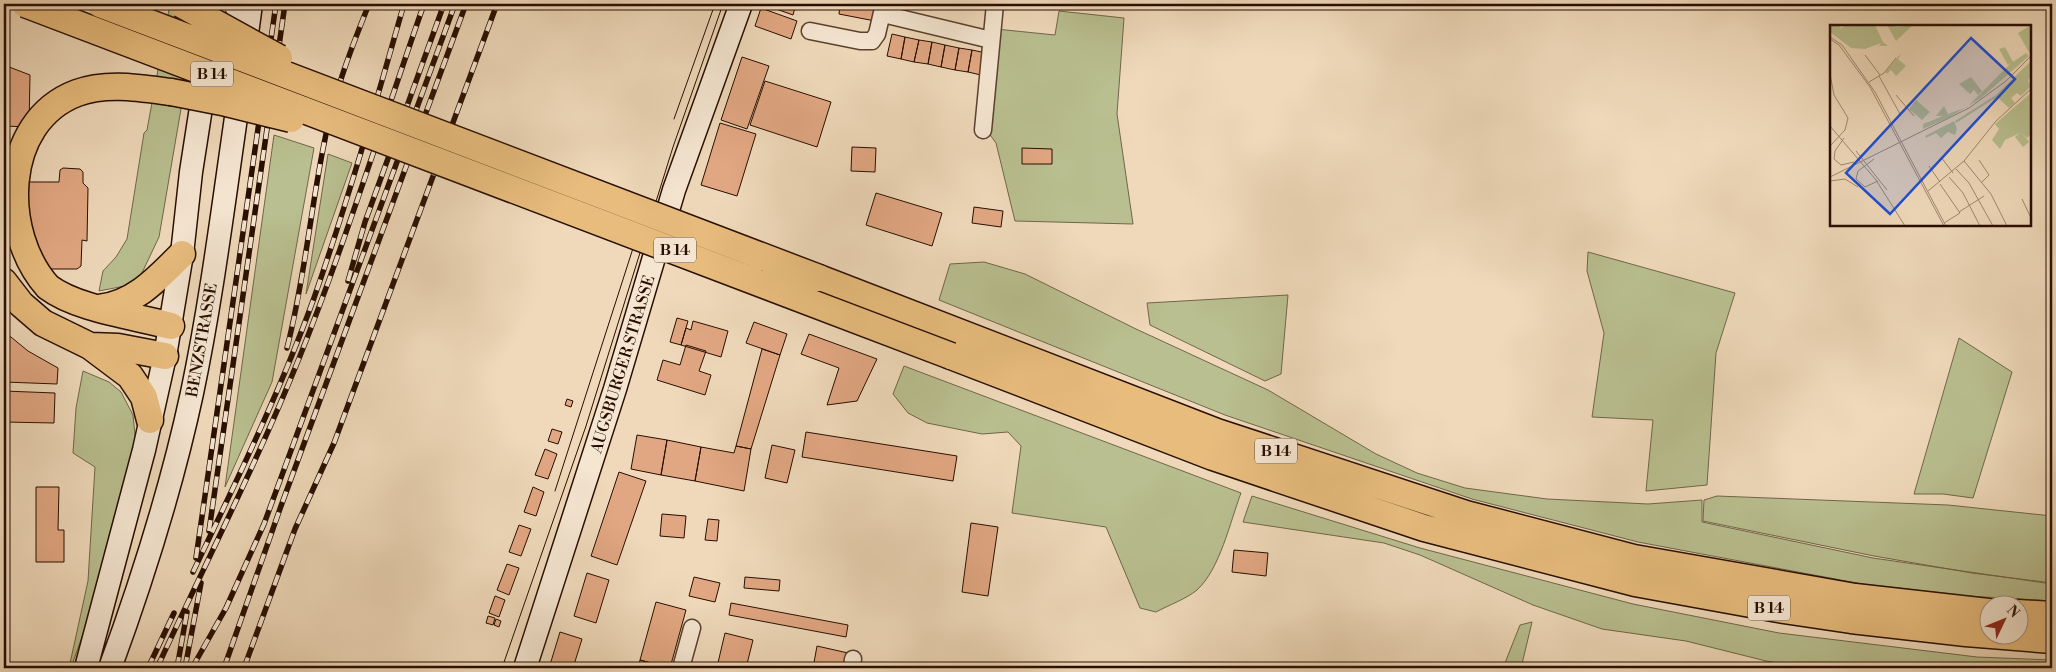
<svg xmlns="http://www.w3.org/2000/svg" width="2056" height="672" font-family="'Libre Bodoni',serif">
<rect width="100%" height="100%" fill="#efd9ba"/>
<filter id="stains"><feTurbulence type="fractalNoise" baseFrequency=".004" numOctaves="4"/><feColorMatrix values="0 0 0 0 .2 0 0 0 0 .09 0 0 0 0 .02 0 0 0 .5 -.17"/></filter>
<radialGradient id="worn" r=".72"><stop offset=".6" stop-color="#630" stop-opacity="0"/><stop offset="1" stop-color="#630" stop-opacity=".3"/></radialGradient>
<!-- green -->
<path fill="#b9bf90" stroke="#706648" d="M170 4H199L159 237 141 275 125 286 99 291 103 271 116 257 127 239 144 133 147 130Z
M1059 11 1124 18 1117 114 1133 224 1015 221 996 143 985 128 996 29 1055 35Z
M274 135 314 148 272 382 225 487Z
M328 154 352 163 306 294Z
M1588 252 1735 293 1716 353 1707 485 1646 491 1653 420 1592 417 1604 333 1587 271Z
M984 262 1025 274 1136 329 1268 390 1376 454 1417 473 1465 488 1547 499 1648 504 1702 500V522L1873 558 2052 584V601L1968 596 1862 584 1638 542 1472 499 1225 415 939 300 950 264Z
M1288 295 1281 374 1265 381 1150 325 1147 303Z
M1959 338 2012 372 1973 498 1943 494H1914Z
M904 366 1241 493C1230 522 1220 569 1197 590 1186 599 1169 605 1156 612L1140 608 1106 527 1012 513 1021 446 1008 432 982 434 927 423 908 413 893 394Z
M83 371 109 382 121 392 133 415 136 445 101 583 71 668H69L88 581 95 467 73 453 76 408Z
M1252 496 1420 548 1633 604 1779 633 1977 657 2052 660V668H1806L1766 661 1686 641 1602 629 1533 605 1420 555 1384 543 1243 522Z
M1717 496 1948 505 2052 516V583L1972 573 1874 556 1703 521 1704 500Z
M1532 622 1521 668H1503L1520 625Z"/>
<!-- building -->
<path fill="#e1a782" stroke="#280e00" d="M762 4H796L793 15Z
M840 4H878L875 21 839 14Z
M761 8 797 21 791 39 755 26Z
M892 34 905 37 901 59 887 56Z
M905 37 919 40 914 62 901 59Z
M919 40 932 42 928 64 914 62Z
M932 42 945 45 941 67 928 64Z
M945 45 959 48 955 70 941 67Z
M959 48 972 50 968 72 955 70Z
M972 50 986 53 981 75 968 72Z
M742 57 769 66 747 129 721 120Z
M4 65 30 75 29 127 4 126Z
M765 81 831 102 817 147 750 125Z
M720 123 756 134 737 196 701 185Z
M852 147 876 148 875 172 851 171Z
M1022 148 1052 149V164H1022Z
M63 168 80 169 83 172V183L88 188 87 241 82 240 81 266 77 269H44L26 248 29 182H59L60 170Z
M876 193 942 213 932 246 866 225Z
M974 207 1003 211 1001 227 972 223Z
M4 307 6 333 28 351 58 368 57 384 4 382Z
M677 318 688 321 681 345 670 342Z
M693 321 728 331 721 357 681 345 686 328 691 330Z
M754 322 787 334 780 355 746 343Z
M809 334 877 359 857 401 827 405 839 368 801 354Z
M686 345 706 351 699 371 711 375 705 395 657 380 663 360 680 365Z
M762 349 780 355 751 449 736 446Z
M4 391 55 393 54 423 4 422Z
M567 399 573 401 571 407 565 405Z
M552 429 562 432 558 444 548 441Z
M806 432 957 456 953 481 802 457Z
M637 435 667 440 661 475 631 469Z
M667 440 701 447 695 481 661 475Z
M772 445 795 450 787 483 765 478Z
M736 446 751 449 744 491 695 481 701 447 734 453Z
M545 449 557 454 548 479 535 475Z
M619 472 646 481 617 565 591 556Z
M36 487H59L58 530H64V562H36Z
M533 487 544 492 536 516 524 512Z
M4 494H8L7 627H4Z
M662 514 686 516 684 538 660 536Z
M708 519 719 520 717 541 705 540Z
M971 523 998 527 988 596 962 592Z
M519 525 531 529 521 556 509 552Z
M1234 550 1268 553 1266 576 1232 572Z
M507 564 519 568 509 595 497 590Z
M587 573 609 580 596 623 574 616Z
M694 577 720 583 715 602 689 596Z
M745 577 780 580 779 591 744 588Z
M495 596 505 600 499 617 489 613Z
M656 602 686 610 670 668 640 660Z
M731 603 848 625 846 637 729 615Z
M488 616 495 618 493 625 486 623Z
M496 619 501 621 499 627 494 625Z
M560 632 582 639 573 668H549Z
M725 633 753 640 746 668 717 667Z
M817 646 848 653 845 668H813Z
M640 660 669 668H638Z"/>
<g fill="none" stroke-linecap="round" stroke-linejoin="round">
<defs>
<path id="minor" d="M65 4 112 22
M231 4 235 10 238 27 244 39
M883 14 991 40
M810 31 860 41H872L877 34 884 4
M983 130 995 4
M681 668 692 628
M852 668 853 659"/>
<path id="secondary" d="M211 38 215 4
M244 56 251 4
M86 668 144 450 165 356 182 254 191 172 205 82
M110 668C143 578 172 486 192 393 213 293 225 191 240 90
M525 668 615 389 674 190 741 4"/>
<path id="trunk" d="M819 278 1217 432 1466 514 1634 558 1855 597 1988 612
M4 282 21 304 43 323 90 346 130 376 144 397 150 420
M99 308C135 304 158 278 182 254
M171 326C134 316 77 309 48 287 0 234 0 122 77 93 107 82 140 88 171 92
M91 346 118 347 165 356
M951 356 1213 457 1424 528 1635 583 1778 609 1851 620 1966 633 2052 640
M2018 613 2052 615"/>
</defs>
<!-- minor casing -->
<use href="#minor" stroke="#5a412e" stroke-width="19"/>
<!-- secondary casing -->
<use href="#secondary" stroke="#280e00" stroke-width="25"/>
<!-- trunk casing -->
<use href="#trunk" stroke="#280e00" stroke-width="29"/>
<!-- minor -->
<use href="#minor" stroke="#f5e6d2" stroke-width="16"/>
<!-- secondary -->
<use href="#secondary" stroke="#f5e6d2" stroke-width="22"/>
<!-- trunk -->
<use href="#trunk" stroke="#e8bc7d" stroke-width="26"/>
<!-- tram -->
<path stroke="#280e00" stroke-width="1" d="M674 119 715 4
M555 491 644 214
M502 668 586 426 673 147 723 4"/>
<defs>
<path id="rail" d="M348 281 365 222 444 4
M287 348C304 282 310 215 323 149 332 99 350 51 369 4
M209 531 285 4
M196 558 276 4
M193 572C236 482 280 392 314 298 348 201 376 102 404 4
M148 668 174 613
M157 668C205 564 257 463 300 356 346 241 383 121 424 4
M177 668 187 612
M185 668 201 583
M192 668 226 608 264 524 455 4
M224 668 281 506 466 4
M244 668 295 529 334 443 497 4"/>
</defs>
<!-- rail casing -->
<use href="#rail" stroke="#280e00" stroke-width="5.5"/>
<!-- rail -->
<use href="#rail" stroke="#f5e6d2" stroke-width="4" stroke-dasharray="11" stroke-linecap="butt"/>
<defs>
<path id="trunk-bridge" d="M25 4 951 356
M100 4 819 278
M181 4 279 58
M171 92 222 102 291 119"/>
</defs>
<!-- trunk-bridge casing -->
<use href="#trunk-bridge" stroke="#280e00" stroke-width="29" stroke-linecap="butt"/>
<!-- trunk-bridge -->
<use href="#trunk-bridge" stroke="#e8bc7d" stroke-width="26"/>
</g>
<g text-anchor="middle" stroke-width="4.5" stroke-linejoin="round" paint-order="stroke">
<!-- shield labels -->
<g fill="#f5e6d2" stroke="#664f3f" stroke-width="1">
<rect x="191" y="61.5" width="42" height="25" rx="4"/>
<rect x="654" y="237.5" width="42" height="25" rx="4"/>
<rect x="1255" y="438.5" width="42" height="25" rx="4"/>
<rect x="1748" y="595.5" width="42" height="25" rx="4"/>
</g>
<g font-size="15" font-weight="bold" fill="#280e00">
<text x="212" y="79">B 14</text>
<text x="675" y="255">B 14</text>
<text x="1276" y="456">B 14</text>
<text x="1769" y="613">B 14</text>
</g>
<!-- street labels -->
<g font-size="16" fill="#280e00" stroke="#f5e6d2">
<text transform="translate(201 340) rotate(-80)" y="6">BENZSTRASSE</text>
<text transform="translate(622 364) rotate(-73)" y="6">AUGSBURGER STRASSE</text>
</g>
</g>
<!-- overview -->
<g transform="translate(1830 25)">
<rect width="201" height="201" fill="#efd9ba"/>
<path d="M0 0H11L10 4 16 0H45L53 17 58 21H49L51 18 35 24 21 23 0 7ZM57 0 68 2 83 0 66 16ZM201 0 202 28 200 29 188 8ZM175 22 183 37 196 28 199 31 151 73 118 93 93 104V99L113 91H106L114 81 118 89 137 82 181 38 178 40 169 24ZM71 28 68 34 76 41 66 51 61 45 57 49 55 47ZM201 36V52L198 55 201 61 191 71 187 68 181 73 185 78 179 83 167 72 126 98 125 96 166 70ZM141 52 152 66 148 70 144 65 140 69 129 59ZM201 68V109L197 113 191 107 199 117 193 122 185 112 190 108 175 115 170 124 162 115 169 104 165 99ZM86 75 100 87 92 95 79 84ZM124 96 127 104 125 110 118 107 111 113 106 108 96 113 95 111Z" fill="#b9bf90"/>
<path fill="none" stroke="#9f8870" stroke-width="1" d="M0 12 12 20 45 67 116 201M0 14 9 20 40 62 114 201M35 30 50 50M0 49 4 70 18 93 15 105 0 121M49 51 70 89M39 57 54 48 66 33M66 70 84 91M0 101 46 155 75 201M14 113 5 126 4 134 11 140 24 137M26 126 57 165M111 132 123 148M44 134 28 146 26 154 35 162 48 156M149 135 159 150 151 158M134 136 161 169 177 201M99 141 110 157M126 144 139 158 163 201M0 152 139 83 176 56 202 30M119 152 133 168 150 201M0 156 15 154 28 162M110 159 130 188 114 198M98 166 134 136 166 96 202 63M192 174 202 195M129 187 154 171"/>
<path fill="#1d4ed8" fill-opacity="0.15" stroke="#1d4ed8" stroke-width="2.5" d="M141 13 185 54 60 189 16 148Z"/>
<rect width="201" height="201" fill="none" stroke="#280e00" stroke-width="2.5"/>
</g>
<!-- margin -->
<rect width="2056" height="672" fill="none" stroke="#efd9ba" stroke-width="20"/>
<rect x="5" y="5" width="2046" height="662" fill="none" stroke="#280e00" stroke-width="2.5"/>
<rect x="10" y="10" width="2036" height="652" fill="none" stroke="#280e00"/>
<!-- north arrow -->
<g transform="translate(2004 620) rotate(47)"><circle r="24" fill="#f5e6d2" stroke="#a3907e"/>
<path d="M0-4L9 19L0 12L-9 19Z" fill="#8f2418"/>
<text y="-8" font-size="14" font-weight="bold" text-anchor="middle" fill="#280e00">N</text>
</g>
<rect width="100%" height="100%" filter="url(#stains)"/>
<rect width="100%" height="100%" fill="url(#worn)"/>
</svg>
